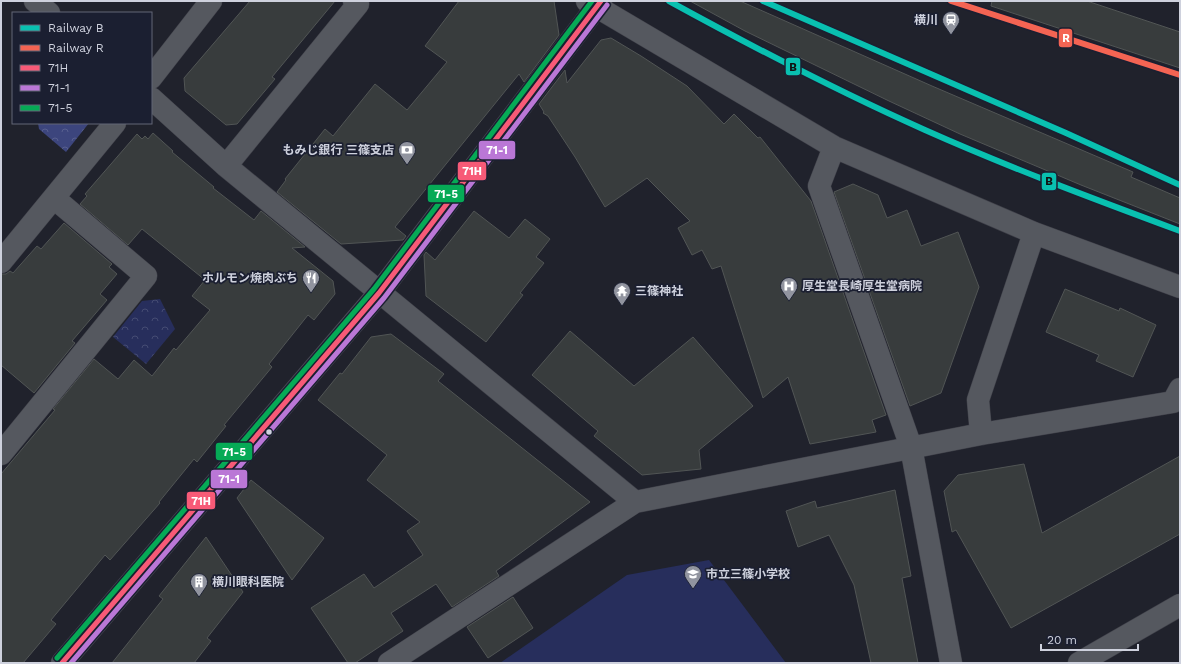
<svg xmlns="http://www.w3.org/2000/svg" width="1181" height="664" font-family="'Work Sans','Noto Sans JP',sans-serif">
<defs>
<pattern id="forest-crowns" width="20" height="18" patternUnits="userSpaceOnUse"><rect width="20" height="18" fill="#3c457d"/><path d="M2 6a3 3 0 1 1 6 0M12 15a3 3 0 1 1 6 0" fill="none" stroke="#575f8f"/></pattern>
<pattern id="park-crowns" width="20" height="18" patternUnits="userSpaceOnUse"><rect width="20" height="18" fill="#272e5c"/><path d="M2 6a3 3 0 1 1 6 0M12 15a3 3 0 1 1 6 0" fill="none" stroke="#454b73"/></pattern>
</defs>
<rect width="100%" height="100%" fill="#20222c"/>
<!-- forest -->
<path fill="url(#forest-crowns)" d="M38 123H89L66 152 39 129Z"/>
<!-- park -->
<path fill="url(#park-crowns)" d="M160 299 175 329 146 364 113 337 142 301Z"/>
<!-- garden -->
<path fill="#272e5c" d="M709 560 786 663H500L627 575Z"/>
<!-- building -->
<path fill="#383c3d" stroke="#515555" d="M250 1H335L272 77 275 79 237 124 226 125 185 91 184 78Z
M459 1H554L559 35 524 82 519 74 395 227 406 236 403 240 341 244 277 192 286 180 285 179 325 129 333 136 375 84 407 110 447 62 425 46Z
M690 1H740L932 86 1133 172 1131 177 1180 198V224L1081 185 960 134 889 101 745 31Z
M992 1H1087L1180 32V68L991 6Z
M611 38 641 56 687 86 724 124 734 114 758 138 760 137 811 201 886 415 872 420 876 432 810 444 788 377 763 398 721 266 712 269 702 250 692 255 678 228 690 221 647 178 605 207 575 157 548 116 543 113 544 112 539 104 565 70 567 83 601 40Z
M153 133 173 151 172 152 214 187 213 188 254 220 261 211 305 247 292 248 333 281 335 294 314 320 308 315 269 364 272 367 224 425 226 426 197 462 194 459 159 502 160 503 110 560 105 555 51 620 56 624 23 663H1V474L55 410 53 409 94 359 118 379 134 360 152 376 174 348 176 350 210 310 192 296 205 280 142 229 128 245 80 204 87 196 85 194 137 134 142 139 145 136 148 139Z
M853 184 878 195 887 218 907 210 921 246 958 232 979 287 941 393 910 406 834 192Z
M474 211 509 238 525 219 550 239 536 257 544 263 520 293 523 295 486 342 426 296 424 255 426 252 435 260Z
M64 223 112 264 109 267 117 274 100 294 107 300 72 341 75 343 34 393 1 365V274H6L10 271 13 273 37 246 41 249Z
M1065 289 1119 311 1120 308 1156 325 1133 377 1096 361 1099 355 1046 332Z
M570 331 634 386 693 337 753 406 699 450 701 469 642 475 594 436 598 431 532 375Z
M391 334 444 374 438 381 590 502 496 571 499 576 452 607 436 584 391 613 403 631 355 663H348L311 608 364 574 374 588 423 555 407 531 420 522 367 480 387 455 318 400 340 373 342 374 371 337Z
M1180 456V534L1011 628 956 530 952 532 944 491 958 475 1024 464 1042 533Z
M251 480 324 538 292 580 237 498Z
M895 490 911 576 902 578 918 663H871L854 585 829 535 798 547 786 511 815 501 817 508Z
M206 537 243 592 207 638 211 641 194 663H112L163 599 159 596Z
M513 597 533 628 488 658 467 627Z"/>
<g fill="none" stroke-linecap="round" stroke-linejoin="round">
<defs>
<path id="minor" d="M35 1 49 13
M587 1 834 147 1034 233 1180 287
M151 78 211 1
M151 98 226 166 635 502
M834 147 819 186 911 447 951 663
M226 166 358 4 354 1
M1 262 115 123
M981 434 978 400 1034 233
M1 454 146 276 54 198
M389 663 635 502 981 434 1173 402 1180 389
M1079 663 1180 605"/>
<path id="secondary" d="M62 663 379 293 601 1"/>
</defs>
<!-- minor casing -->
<use href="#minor" stroke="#3e3f48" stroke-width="23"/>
<!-- secondary casing -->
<use href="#secondary" stroke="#3e3f48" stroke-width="23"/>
<!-- minor -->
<use href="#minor" stroke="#55585f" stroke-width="22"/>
<!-- secondary -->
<use href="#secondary" stroke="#51535d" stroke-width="22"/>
<defs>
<path id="bus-1" d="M62 663 379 293 601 1"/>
<path id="bus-2" d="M71 663 384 298 607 5"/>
<path id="bus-3" d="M57 658 374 289 592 1"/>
</defs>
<!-- bus-1 casing -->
<use href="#bus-1" stroke="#1b1f31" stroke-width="8"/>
<!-- bus-2 casing -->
<use href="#bus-2" stroke="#1b1f31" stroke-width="8"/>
<!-- bus-3 casing -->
<use href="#bus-3" stroke="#1b1f31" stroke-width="8"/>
<!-- bus-1 -->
<use href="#bus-1" stroke="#f75a77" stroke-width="5"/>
<!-- bus-2 -->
<use href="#bus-2" stroke="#ba77d6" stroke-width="5"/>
<!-- bus-3 -->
<use href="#bus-3" stroke="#06aa56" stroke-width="5"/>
<defs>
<path id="rail-1" d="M669 1C753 47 837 91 925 130 1008 167 1094 199 1180 231
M763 1 1066 133 1180 185"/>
<path id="rail-2" d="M951 1 1180 75"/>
</defs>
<!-- rail-1 casing -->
<use href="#rail-1" stroke="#1b1f31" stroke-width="9"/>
<!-- rail-2 casing -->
<use href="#rail-2" stroke="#1b1f31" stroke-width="9"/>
<!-- rail-1 -->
<use href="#rail-1" stroke="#09c0b0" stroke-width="6"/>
<!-- rail-2 -->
<use href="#rail-2" stroke="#f46453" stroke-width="6"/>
</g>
<!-- icons -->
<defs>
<symbol id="station-pin" viewBox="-11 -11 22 30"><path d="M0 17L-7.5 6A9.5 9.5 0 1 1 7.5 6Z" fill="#91949f" stroke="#1b1f31"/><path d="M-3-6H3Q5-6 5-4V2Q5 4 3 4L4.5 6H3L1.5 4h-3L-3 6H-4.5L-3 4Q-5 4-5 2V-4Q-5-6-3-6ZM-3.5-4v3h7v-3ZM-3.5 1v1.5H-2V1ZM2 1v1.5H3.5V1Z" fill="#fff"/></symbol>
<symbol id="bank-pin" viewBox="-11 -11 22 30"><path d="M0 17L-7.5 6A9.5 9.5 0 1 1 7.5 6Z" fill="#91949f" stroke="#1b1f31"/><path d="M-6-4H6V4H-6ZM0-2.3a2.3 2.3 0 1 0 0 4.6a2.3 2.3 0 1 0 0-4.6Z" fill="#fff"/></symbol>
<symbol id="restaurant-pin" viewBox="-11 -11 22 30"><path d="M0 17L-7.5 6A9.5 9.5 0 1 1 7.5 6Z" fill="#91949f" stroke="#1b1f31"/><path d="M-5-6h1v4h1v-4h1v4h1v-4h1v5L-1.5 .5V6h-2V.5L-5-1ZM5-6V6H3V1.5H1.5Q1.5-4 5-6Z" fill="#fff"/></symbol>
<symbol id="hospital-pin" viewBox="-11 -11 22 30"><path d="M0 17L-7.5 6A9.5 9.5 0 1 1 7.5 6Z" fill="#91949f" stroke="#1b1f31"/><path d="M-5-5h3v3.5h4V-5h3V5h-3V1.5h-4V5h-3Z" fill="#fff"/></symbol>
<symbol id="temple-pin" viewBox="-11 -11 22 30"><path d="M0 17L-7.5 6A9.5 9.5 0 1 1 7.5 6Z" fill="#91949f" stroke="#1b1f31"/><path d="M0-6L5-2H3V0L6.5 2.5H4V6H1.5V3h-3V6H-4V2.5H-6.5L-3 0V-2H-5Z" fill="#fff"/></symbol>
<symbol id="school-pin" viewBox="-11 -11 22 30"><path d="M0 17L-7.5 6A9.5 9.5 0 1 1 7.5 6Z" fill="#91949f" stroke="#1b1f31"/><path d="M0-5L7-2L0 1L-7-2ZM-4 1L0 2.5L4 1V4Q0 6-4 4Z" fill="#fff"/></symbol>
<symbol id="building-pin" viewBox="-11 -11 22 30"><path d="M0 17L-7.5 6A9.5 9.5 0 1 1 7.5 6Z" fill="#91949f" stroke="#1b1f31"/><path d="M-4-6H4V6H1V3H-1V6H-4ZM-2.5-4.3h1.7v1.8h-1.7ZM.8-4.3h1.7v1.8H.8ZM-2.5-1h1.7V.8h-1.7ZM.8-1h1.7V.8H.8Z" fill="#fff"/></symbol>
</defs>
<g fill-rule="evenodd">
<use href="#station-pin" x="941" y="10" width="20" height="27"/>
<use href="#bank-pin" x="397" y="140" width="20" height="27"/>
<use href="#restaurant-pin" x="301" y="268" width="20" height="27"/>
<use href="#hospital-pin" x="779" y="276" width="20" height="27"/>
<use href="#temple-pin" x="612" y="281" width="20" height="27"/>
<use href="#school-pin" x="683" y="564" width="20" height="27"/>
<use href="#building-pin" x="189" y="572" width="20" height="27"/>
</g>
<!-- markers -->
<circle fill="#ced1dd" stroke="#1b1f31" stroke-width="1.5" cx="269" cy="432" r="3.5"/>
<g text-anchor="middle" stroke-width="3.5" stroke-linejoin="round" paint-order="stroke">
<!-- poi labels -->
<g font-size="12" font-weight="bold" fill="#ced1dd" stroke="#1b1f31" text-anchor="start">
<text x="938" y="24" text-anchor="end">横川</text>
<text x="394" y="154" text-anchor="end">もみじ銀行 三篠支店</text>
<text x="298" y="282" text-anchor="end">ホルモン焼肉ぶち</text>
<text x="802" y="290">厚生堂長崎厚生堂病院</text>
<text x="635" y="295">三篠神社</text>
<text x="706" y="578">市立三篠小学校</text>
<text x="212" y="586">横川眼科医院</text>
</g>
</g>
<g stroke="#1b1f31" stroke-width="1.5">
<rect x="1058" y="28" width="15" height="20" rx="4" fill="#f46453"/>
<rect x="785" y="57" width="16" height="19" rx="4" fill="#09c0b0"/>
<rect x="478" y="140" width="38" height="20" rx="4" fill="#ba77d6"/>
<rect x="457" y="161" width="30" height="20" rx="4" fill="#f75a77"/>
<rect x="1041" y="172" width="16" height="19" rx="4" fill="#09c0b0"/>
<rect x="427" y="184" width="38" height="19" rx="4" fill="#06aa56"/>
<rect x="215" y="442" width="38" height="19" rx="4" fill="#06aa56"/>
<rect x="210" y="469" width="38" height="20" rx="4" fill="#ba77d6"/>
<rect x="186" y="491" width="30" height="19" rx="4" fill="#f75a77"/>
</g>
<g font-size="11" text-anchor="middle" font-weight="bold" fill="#fff">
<text x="1066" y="42">R</text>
<text x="497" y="154">71-1</text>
<text x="472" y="175">71H</text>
<text x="446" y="198">71-5</text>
<text x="234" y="456">71-5</text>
<text x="229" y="483">71-1</text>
<text x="201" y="505">71H</text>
</g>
<g font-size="11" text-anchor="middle" font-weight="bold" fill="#111">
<text x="793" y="71">B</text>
<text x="1049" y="185">B</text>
</g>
<!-- border -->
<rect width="1181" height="664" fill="none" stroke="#ced1dd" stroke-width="4"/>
<!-- legend -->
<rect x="12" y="12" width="140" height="112" fill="#1b1f31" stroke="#636676"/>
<rect x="20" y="25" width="20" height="6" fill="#09c0b0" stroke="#636676"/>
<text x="48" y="32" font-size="12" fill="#ced1dd">Railway B</text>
<rect x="20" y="45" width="20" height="6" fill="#f46453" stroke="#636676"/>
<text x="48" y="52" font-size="12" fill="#ced1dd">Railway R</text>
<rect x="20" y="65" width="20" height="6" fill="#f75a77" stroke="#636676"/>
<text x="48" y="72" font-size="12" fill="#ced1dd">71H</text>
<rect x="20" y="85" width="20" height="6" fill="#ba77d6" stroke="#636676"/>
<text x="48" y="92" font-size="12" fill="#ced1dd">71-1</text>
<rect x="20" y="105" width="20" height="6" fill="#06aa56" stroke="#636676"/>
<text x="48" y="112" font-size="12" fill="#ced1dd">71-5</text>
<!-- scale -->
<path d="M1041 644v6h97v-6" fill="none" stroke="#ced1dd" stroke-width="2"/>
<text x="1047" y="644" font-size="12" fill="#ced1dd" stroke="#1b1f31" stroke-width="3" paint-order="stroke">20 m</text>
</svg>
